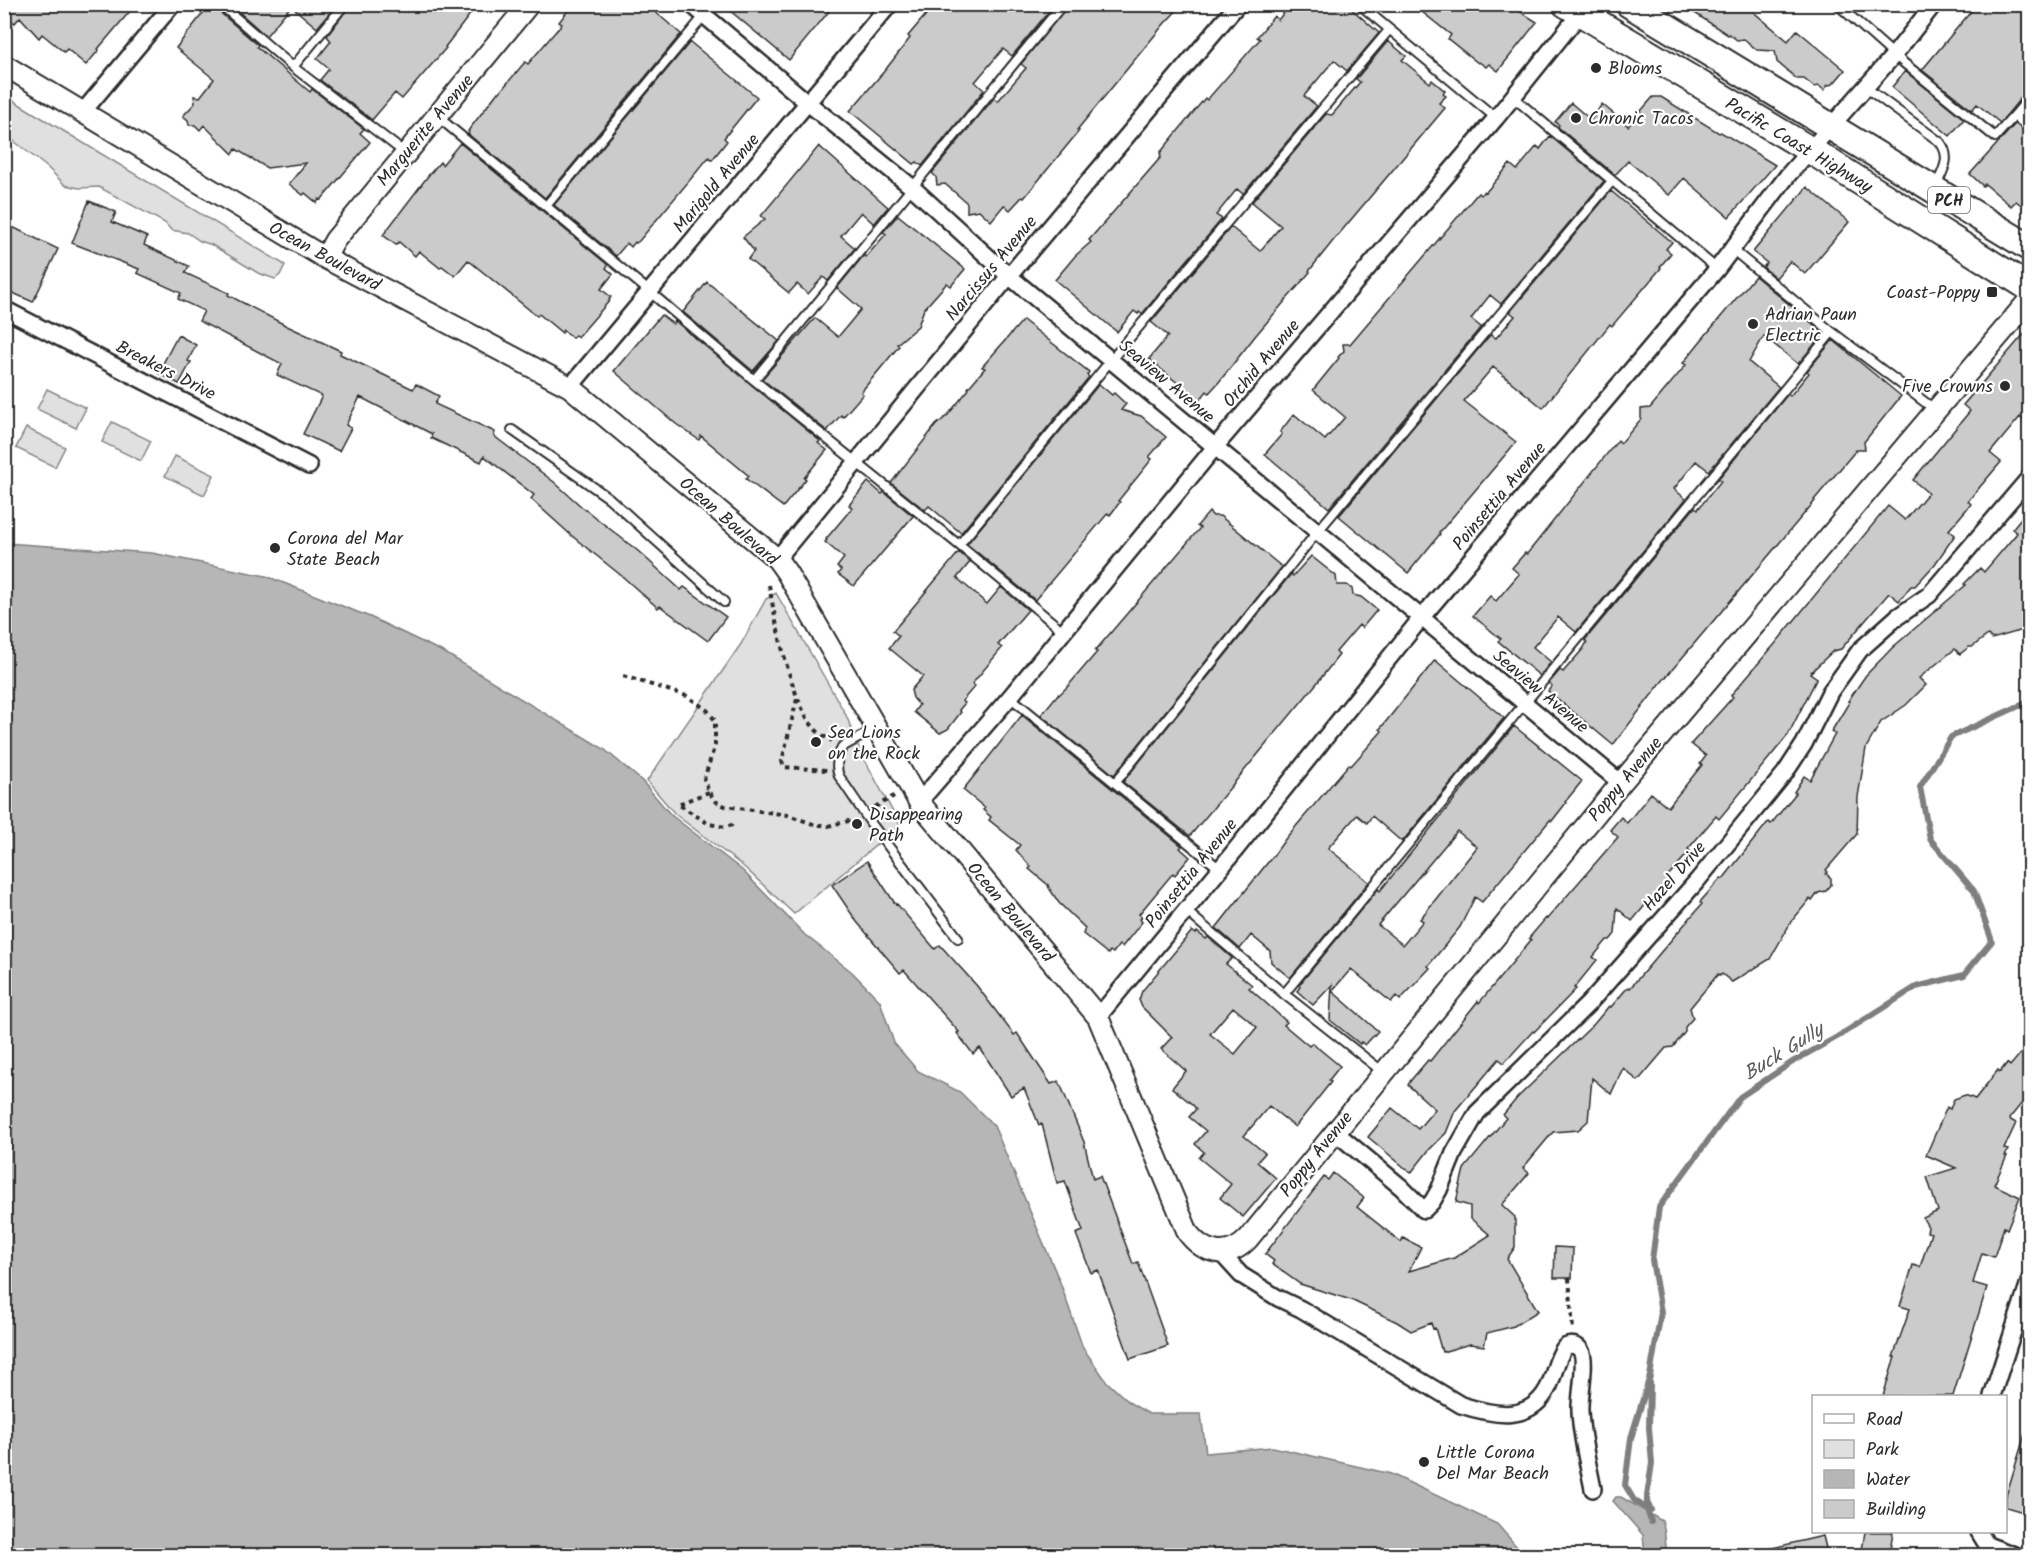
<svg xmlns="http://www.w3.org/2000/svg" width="2034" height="1560" font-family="Kalam,sans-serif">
<rect width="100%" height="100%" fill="#fff"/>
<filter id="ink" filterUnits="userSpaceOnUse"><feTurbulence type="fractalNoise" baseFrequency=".0167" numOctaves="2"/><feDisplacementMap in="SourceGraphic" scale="12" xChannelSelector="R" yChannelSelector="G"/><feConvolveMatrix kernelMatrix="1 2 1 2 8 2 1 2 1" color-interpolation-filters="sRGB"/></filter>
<g filter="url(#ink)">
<!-- green -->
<path fill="#e0e0e0" stroke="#868686" stroke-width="1.5" d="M4 95 285 265 280 275 275 279 258 273 212 245 200 241 188 233 171 230 165 223 99 187 79 188 65 185 48 168 5 134Z
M47 389 86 408 76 428 37 409Z
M112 422 151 441 141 461 102 442Z
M26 428 65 447 55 467 16 448Z
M175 456 214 475 204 495 165 476Z
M776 593 846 715 861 753 900 825 794 914 744 867 675 814 647 781 741 644 766 599Z"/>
<!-- water -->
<path fill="#b6b6b6" stroke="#7e7e7e" stroke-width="1.5" d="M5 543 152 553 266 576 370 617 445 653 604 749 642 781 671 815 742 870 805 935 852 972 880 1001 894 1043 918 1071 960 1092 994 1126 1060 1282 1083 1348 1107 1382 1130 1403 1149 1414H1201L1206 1453 1273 1447 1391 1474 1497 1524 1524 1555H5Z
M1616 1497H1621L1662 1521 1664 1528 1667 1555H1645L1643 1535 1613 1501Z"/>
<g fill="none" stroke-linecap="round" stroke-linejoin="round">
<!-- stream -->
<path stroke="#7e7e7e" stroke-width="6" d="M1649 1511 1651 1510 1647 1502V1496L1652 1463 1649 1428 1650 1383
M1651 1522 1647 1509 1634 1500 1625 1485 1631 1438 1650 1376 1661 1312 1652 1260 1659 1207 1740 1097 1794 1061 1837 1037 1916 987 1964 975 1992 941 1974 891 1930 839 1920 787 1951 737 2030 701"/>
</g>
<!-- building -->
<path fill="#cbcbcb" stroke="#2b2b2b" stroke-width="1.5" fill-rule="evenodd" d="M4 4H136L98 49 99 50 86 65 67 49 64 52 42 34 39 38 20 17 15 23 4 17Z
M210 4H214L216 9 258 45 257 47 310 92 312 89 364 129 360 133 370 142 321 200 319 199 317 203 305 193 303 195 289 184 306 163 267 168 236 149 233 154 204 125 200 130 195 125H189L188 120 183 116 195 103 194 96 200 97 214 79 176 48Z
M230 4H337L317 28 291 6 266 36Z
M351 4H478L445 47 446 48 402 99 395 93 372 120 320 80 329 69 317 59 331 41 327 36Z
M573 4H646L681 34 545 198 468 134 469 132 468 131 498 92 499 93 525 62 528 64 562 24 559 22Z
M722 4H835L789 60Z
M935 4H1055L1012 56 1003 49 975 82 984 90 922 166 917 162 914 164 850 111 886 69 910 38 908 36Z
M1069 4H1183L1164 24 1077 130 1079 131 1024 198 1022 197 1010 210 1004 205 991 221 979 210 967 212V203L945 184 937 185 936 177 932 173 994 98 998 101 1026 68 1021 64Z
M1291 4H1346L1379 33 1347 71 1334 60 1304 96 1317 106 1243 194 1237 189 1216 215 1222 219 1142 314 1139 312 1138 314 1134 311 1117 332 1055 280 1075 256 1091 242 1089 240 1161 157 1160 153 1205 98 1207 100 1260 39 1257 37 1274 16 1278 20Z
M1412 4H1508L1537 22 1498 71 1489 64 1486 67 1479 62 1478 63 1448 39 1451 35Z
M1681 4H1744L1788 41 1797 30 1845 70 1833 84 1828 85 1824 90 1819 86 1814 87 1804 79H1797L1777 62 1775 51 1757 50 1744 39 1737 40 1729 34 1728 35Z
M1979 4H2030V91L2025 93 2000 123 1977 104 1972 110 1922 70 1973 9Z
M1388 41 1406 56 1402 60 1430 83 1432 80 1445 91 1443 94 1446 96 1439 103 1445 108 1333 241 1309 271 1310 272 1256 335 1219 382 1209 393 1207 391 1199 401 1149 359 1168 336 1151 322 1231 227 1260 251 1281 226 1252 202 1326 114 1332 115 1360 82 1356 79Z
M690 42 757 97 724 138 727 141 712 160 709 157 639 241 636 243 635 242 631 247 627 243 616 256 554 205Z
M1905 71 1964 119 1950 136 1892 87Z
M1653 97H1661L1719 133 1721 132 1775 165 1729 217 1684 178 1669 195 1628 161 1615 175 1558 127 1559 125 1555 122 1571 103 1591 120 1602 104 1628 126Z
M2015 124 2030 134V212L2016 201 2011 206 1985 184 1983 186 1970 174Z
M1550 136 1604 181 1501 304 1490 295 1471 319 1481 327 1329 508 1265 454 1282 434 1280 432 1294 414 1325 440 1345 417 1313 390 1339 358 1338 357 1344 351 1343 344H1350L1478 193 1481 195 1484 191 1486 192 1510 164 1517 170 1537 146 1540 149Z
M460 143 608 265 606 268 613 274 601 289 611 297 609 299 610 300 578 337 575 335 572 338 563 330 562 333 539 314 537 316 468 260 455 276 442 266 440 268 419 251 415 256 399 242 396 245 383 235 428 176 440 162 442 165Z
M819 146 888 207 874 224 861 212 841 236 855 248 828 281 823 277 808 294 797 284 789 293 748 259 754 251 743 237 765 219 761 216Z
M1807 187 1849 222 1805 274 1790 261 1776 278 1763 267 1767 263 1753 252Z
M1611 191 1672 242 1666 249 1671 253 1660 267 1661 268 1612 326 1610 324 1543 408 1493 367 1464 401 1516 442 1439 533 1440 534 1408 573 1339 516 1490 335 1496 338 1515 316 1510 312Z
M89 201 116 212 112 222 147 237 144 245 189 266 185 273 229 293 228 295 287 326 341 351 340 354 413 389 416 384 439 396 435 404 495 432 494 436 554 482 582 507 638 551 681 590 684 587 726 617 708 641 660 606 658 608 623 577 572 536 531 499 534 495 484 456 481 462 431 438 432 434 360 397 346 425 351 428 339 451 303 434 322 396 277 375 282 364 199 321 204 311 178 299 181 293 137 273 139 269 72 243Z
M898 215 965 269 951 286 947 283 924 309 918 326 897 344 899 346 861 392 863 394 843 417 841 415 827 431 762 379 815 318 838 337 861 309 837 288 864 255 866 257 886 234 883 232Z
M4 223 58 249 33 302 4 289Z
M1755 276 1824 333 1798 364 1764 336 1749 362 1779 387 1709 471 1696 461 1674 489 1686 499 1576 632 1558 617 1533 647 1551 662 1540 676 1498 641 1501 639 1473 616 1490 596 1496 601 1519 574 1512 568 1525 553 1527 554 1618 440 1621 443 1641 419V409L1650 408 1686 365 1683 363 1699 343Z
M707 282 779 341 753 371 683 312Z
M661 315 673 324 675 321 820 441 818 443 827 450 804 478 806 479 783 507 746 479 749 476 701 436 699 440 676 424 614 371Z
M1023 320 1089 372 1087 375 1089 377 961 533 929 506 925 510 891 483 936 425 947 416 969 389 968 388 985 368 982 367Z
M2030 327V426L2020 417 1990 453 2001 462 1968 501 1971 504 1949 530 1955 535 1935 564 1915 586H1911L1899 601 1889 593 1841 649 1833 651 1810 673 1817 678 1788 735 1719 819 1716 816 1688 849 1690 851 1667 877 1672 881 1651 906 1647 903 1632 921 1617 908 1615 934 1610 940H1607L1593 957 1597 960 1574 988 1576 989 1534 1032 1533 1031 1504 1063 1499 1059 1455 1111 1446 1133 1429 1150 1411 1173 1368 1137 1392 1108 1418 1129 1435 1109 1408 1085 1411 1080 1428 1060 1430 1061 1478 1001 1479 1003 1531 940 1529 938 1546 918 1547 919 1618 837 1610 830 1621 817 1627 823 1651 793 1668 807 1702 765 1700 764 1706 756 1691 744 1733 697 1731 695 1775 644 1888 506 1905 520 1928 493 1913 480 1970 411 1963 405Z
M178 335 196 345 188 361 191 362 179 384 158 373Z
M1833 340 1901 396 1864 442 1865 449H1857L1814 500 1815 501 1798 521 1660 684 1613 745 1548 691 1552 686 1549 683 1560 670 1563 672 1583 649 1587 642 1585 640 1695 507 1698 509 1721 481 1718 479 1788 394 1790 396 1809 373 1807 371Z
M1099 384 1112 395 1114 393 1126 404 1121 410 1141 416 1166 437 1149 457 1152 459 1118 501 1120 502 1110 515 1108 513 1035 600 967 544Z
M868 482 882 494 884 492 913 516 854 586 838 574 841 570 837 567 844 558 825 542 827 540 826 539 852 508 849 505Z
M2030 507V628L1992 639 1988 635 1972 647H1969L1960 654 1955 649 1919 678 1926 685 1906 705 1881 722 1866 748 1858 797 1857 834 1826 870 1828 872 1826 874 1831 878V885L1826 891 1818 893 1812 901 1810 899 1791 922 1770 959 1732 982 1722 974 1720 976 1718 974 1690 1008 1693 1018 1685 1027V1032L1673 1047 1666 1048 1638 1081 1623 1068 1611 1094 1592 1078 1588 1121 1578 1130 1553 1132 1523 1168 1529 1173 1502 1205 1515 1217V1247L1507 1259 1538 1311 1514 1326 1487 1333 1484 1346 1470 1344 1442 1352 1435 1328 1433 1329 1431 1323 1411 1331 1397 1322 1351 1300 1300 1284 1272 1264 1274 1261 1265 1254 1324 1177 1328 1180 1333 1173 1364 1198 1357 1207 1401 1242 1403 1238 1421 1247 1409 1271 1454 1258 1490 1235 1470 1218V1206L1456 1202 1464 1169 1506 1118 1503 1115 1518 1097 1594 1024 1609 1006 1611 1007 1628 987 1630 988 1702 904 1700 902 1721 878 1723 879 1768 822 1771 824 1796 793 1794 792 1804 776 1810 780 1835 734 1831 732 1850 701H1848L1866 675 1893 647 1966 585 1964 584 1980 568 1984 572 2017 533 2012 529Z
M1209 512 1213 516H1220L1282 567 1114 775 1041 715 1058 694 1059 695 1068 686 1097 652 1095 651 1200 528 1197 526Z
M959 552 970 562 957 578 987 604 1001 587 1028 610 998 645 1002 648 972 684 975 686 962 701 965 703 959 710 961 712 948 729 940 733 914 712 919 705 913 698 911 690 923 676 889 648 899 636 893 631Z
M1311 556 1336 576 1337 585H1347L1352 589 1353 595 1361 597 1377 610 1362 628 1359 625 1336 652 1339 655 1317 683 1190 836 1123 782 1291 574 1293 576Z
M1435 660 1504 718 1402 842 1372 816 1367 823 1357 815 1328 848 1369 882 1290 978 1271 962 1270 951 1251 935 1240 949 1216 928 1276 852 1286 838 1349 764 1351 766 1382 731 1380 729Z
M1022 715 1182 846 1180 848 1190 857 1175 875 1173 873 1139 914 1142 917 1140 919 1142 922 1122 947 1119 945 1113 953 1110 951 1108 954 1083 934 1085 928 1059 903 1049 888 1048 885 1029 869 1031 867 1016 850 1020 845 989 820 991 817 983 810 985 808 963 790Z
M1514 726 1582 781 1565 802 1566 803 1552 821 1550 820 1525 850 1482 902 1475 897 1460 927 1428 966 1430 968 1400 1000 1396 996 1391 1002 1351 969 1332 991 1378 1031 1365 1045 1361 1042 1360 1044 1330 1020 1332 985 1313 1005 1297 991 1300 987 1299 985 1378 889 1380 891ZM1457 831 1477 847 1420 919 1423 921 1403 945 1378 925Z
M867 861 896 905 897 904 935 949 940 945 977 986 1014 1035 1017 1033 1051 1084 1059 1081 1084 1142 1093 1179 1100 1176 1133 1264 1138 1262 1168 1346 1130 1359 1098 1270 1091 1273 1076 1234 1083 1231 1065 1181 1057 1183 1042 1124 1039 1125 1024 1088 1011 1096 980 1048 973 1054 957 1033 959 1032 904 970 900 973 857 922 832 885Z
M1192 931 1196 934 1197 932 1206 939 1208 937 1232 958 1226 964 1252 985 1249 988 1287 1022 1284 1025 1309 1046 1312 1043 1340 1066 1329 1080 1331 1082 1295 1127 1269 1106 1244 1136 1265 1153 1257 1162 1276 1178 1243 1217 1220 1198 1231 1184 1199 1158 1204 1152 1195 1144 1206 1131 1189 1117 1196 1109 1193 1105 1172 1088 1186 1071 1161 1049 1172 1037 1142 1007 1139 1000 1142 991ZM1233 1007 1257 1027 1235 1054 1210 1034Z
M2021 1053 2030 1060V1093L2009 1119 2016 1123 2004 1149 2008 1150 2005 1156H2007L1994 1185 2020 1197 2007 1229 2004 1227 1994 1257 1982 1253 1973 1283 1987 1287 1953 1396H1883L1895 1357H1893L1910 1309 1900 1306 1913 1265 1920 1267 1931 1233 1927 1232 1928 1227 1923 1218 1938 1211 1927 1177 1956 1168 1926 1155 1947 1107 1950 1109 1954 1099 1965 1095 1975 1099 1998 1070 2000 1072 2007 1063 2010 1066Z
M1555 1247 1573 1248 1572 1278H1554Z
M2026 1431 2030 1432V1514L2006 1507V1496Z
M1865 1532H1893L1889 1556H1861Z
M1823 1536 1828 1556H1769L1768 1549Z"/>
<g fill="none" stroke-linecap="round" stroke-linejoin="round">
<defs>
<path id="service" d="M220 4 293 67 405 153
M1359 4 1496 118
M1837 4 1894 55 1995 137 2014 116 2030 128
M293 67 345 4
M1865 87 1940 142C1952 158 1943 170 1936 186
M1513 97 1717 269
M2014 116 2030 97
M438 117 650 292 754 380 959 545 1063 631
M546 206 714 4
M1733 250 1832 332 1934 409
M754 380 1063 4
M512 430 609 498 724 602
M959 545 1111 360 1389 30
M1010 697 1220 869
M875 729 842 747C838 757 835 766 839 776L870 822 958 938
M1115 783 1318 531 1612 181
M1186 911 1284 994 1383 1072
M1284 994 1832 332"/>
<path id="minor" d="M691 4 808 103 913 188 1009 276 1621 783
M82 113 173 4
M4 309 309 466
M570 387 890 4
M777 559 1009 276 1238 4
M919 802 1010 697 1215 447 1496 118 1586 6
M1098 1017 1220 869 1422 617 1717 269 1788 175 1894 55 1934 4
M1334 1131 1401 1187 1424 1210 1432 1202 1439 1190 1454 1153 1477 1113 1589 1003 1697 881 1785 773 1804 744 1830 692 1860 650 1897 617 1929 595 2030 477
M1220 1252 1241 1275 1278 1298 1301 1309 1461 1405C1493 1415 1531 1424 1549 1386 1555 1373 1556 1358 1565 1347 1571 1344 1578 1345 1581 1351 1587 1360 1579 1398 1580 1411 1581 1437 1588 1463 1593 1489
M1992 1396 2030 1279
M1979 1532 1987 1545 2017 1556"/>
<path id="tertiary" d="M4 65 325 258 570 387 777 559 787 573 919 802 1098 1017 1188 1233C1204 1254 1228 1260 1248 1239L1621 783 2030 299
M325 258 335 240 529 4"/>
<path id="trunk" d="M1566 4 1810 150 2030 288
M1629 4 2030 248"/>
</defs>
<!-- service casing -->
<use href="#service" stroke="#2b2b2b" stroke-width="12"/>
<!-- minor casing -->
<use href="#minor" stroke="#2b2b2b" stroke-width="20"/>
<!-- tertiary casing -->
<use href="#tertiary" stroke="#2b2b2b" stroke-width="24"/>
<!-- trunk casing -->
<use href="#trunk" stroke="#2b2b2b" stroke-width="30"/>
<!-- path -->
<path stroke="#2b2b2b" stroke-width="4" stroke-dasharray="4.5 4.5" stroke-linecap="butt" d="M769 585C775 620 792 706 816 730 821 735 827 738 832 741
M623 676 687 696 707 710 715 720V745L704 779 709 792 715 801 725 806 788 815 813 824 828 826 853 820
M797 699 782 761 784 767 827 770
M709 792 678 804 709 824 726 827 735 824
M875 807 894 796
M1569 1278 1573 1330"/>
<!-- service -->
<use href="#service" stroke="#fff" stroke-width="8"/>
<!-- minor -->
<use href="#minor" stroke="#fff" stroke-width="15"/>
<!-- tertiary -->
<use href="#tertiary" stroke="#fff" stroke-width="20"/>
<!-- trunk -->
<use href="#trunk" stroke="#fff" stroke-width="26"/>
</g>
</g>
<!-- markers -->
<g fill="#2b2b2b" stroke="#fff" stroke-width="2">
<circle cx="1596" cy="68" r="6"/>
<circle cx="1576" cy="118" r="6"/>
<rect x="1986" y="286" width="12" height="12" rx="3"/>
<circle cx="1753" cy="324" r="6"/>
<circle cx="2005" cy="386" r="6"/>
<circle cx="275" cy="548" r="6"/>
<circle cx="816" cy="742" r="6"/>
<circle cx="857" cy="824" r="6"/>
<circle cx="1424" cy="1462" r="6"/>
</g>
<g text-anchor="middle" stroke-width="4.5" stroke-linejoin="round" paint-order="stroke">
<!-- shield labels -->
<rect fill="#fff" stroke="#6b6b6b" stroke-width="1.5" x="1928" y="187" width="42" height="26" rx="4.5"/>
<g font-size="16" font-weight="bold" fill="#2b2b2b">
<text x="1949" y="206">PCH</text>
</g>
<!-- poi labels -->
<g font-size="18" fill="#2b2b2b" stroke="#fff" text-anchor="start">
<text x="1608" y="74">Blooms</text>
<text x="1588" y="124">Chronic Tacos</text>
<text x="1980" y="298" text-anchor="end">Coast-Poppy</text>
<text x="1765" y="320">Adrian Paun<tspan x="1765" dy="21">Electric</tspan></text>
<text x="1993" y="392" text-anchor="end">Five Crowns</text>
<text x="287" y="544">Corona del Mar<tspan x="287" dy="21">State Beach</tspan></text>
<text x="828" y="738">Sea Lions<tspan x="828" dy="21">on the Rock</tspan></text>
<text x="869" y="820">Disappearing<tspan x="869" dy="21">Path</tspan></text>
<text x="1436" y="1458">Little Corona<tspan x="1436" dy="21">Del Mar Beach</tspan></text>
</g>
<!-- street labels -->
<g font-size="18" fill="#2b2b2b" stroke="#fff">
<text transform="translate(425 130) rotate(-50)" y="6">Marguerite Avenue</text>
<text transform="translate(1799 145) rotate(31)" y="6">Pacific Coast Highway</text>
<text transform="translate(716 183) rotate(-50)" y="6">Marigold Avenue</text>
<text transform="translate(325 256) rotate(29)" y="6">Ocean Boulevard</text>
<text transform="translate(991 268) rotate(-50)" y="6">Narcissus Avenue</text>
<text transform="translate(1261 363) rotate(-50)" y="6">Orchid Avenue</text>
<text transform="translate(166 370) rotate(27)" y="6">Breakers Drive</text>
<text transform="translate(1167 381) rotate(40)" y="6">Seaview Avenue</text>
<text transform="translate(1499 496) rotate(-50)" y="6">Poinsettia Avenue</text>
<text transform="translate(729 521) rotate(41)" y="6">Ocean Boulevard</text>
<text transform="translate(1541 691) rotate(40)" y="6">Seaview Avenue</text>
<text transform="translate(1625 779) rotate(-50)" y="6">Poppy Avenue</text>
<text transform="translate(1191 873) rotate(-51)" y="6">Poinsettia Avenue</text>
<text transform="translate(1674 876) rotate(-49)" y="6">Hazel Drive</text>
<text transform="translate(1011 912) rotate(50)" y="6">Ocean Boulevard</text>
<text transform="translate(1316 1154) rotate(-51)" y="6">Poppy Avenue</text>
</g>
<!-- water labels -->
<g font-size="20" font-style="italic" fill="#5c5c5c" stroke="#fff">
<text transform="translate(1783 1051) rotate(-32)" y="7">Buck Gully</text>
</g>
</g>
<!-- margin -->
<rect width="2034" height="1560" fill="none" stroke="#fff" stroke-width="24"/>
<rect x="12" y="12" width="2010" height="1536" fill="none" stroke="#2b2b2b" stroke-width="2" filter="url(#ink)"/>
<!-- legend -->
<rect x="1812" y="1395" width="195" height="138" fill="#ffffff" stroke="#aaaaaa" stroke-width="1.5"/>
<rect x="1824" y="1414" width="30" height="9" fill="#ffffff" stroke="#aaaaaa" stroke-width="1.5"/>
<text x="1866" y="1425" font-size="18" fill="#2b2b2b">Road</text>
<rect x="1824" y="1440" width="30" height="18" fill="#e0e0e0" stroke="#aaaaaa" stroke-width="1.5"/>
<text x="1866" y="1455" font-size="18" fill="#2b2b2b">Park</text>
<rect x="1824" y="1470" width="30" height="18" fill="#b6b6b6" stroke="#aaaaaa" stroke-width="1.5"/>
<text x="1866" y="1485" font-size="18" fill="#2b2b2b">Water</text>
<rect x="1824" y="1500" width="30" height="18" fill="#cbcbcb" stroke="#aaaaaa" stroke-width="1.5"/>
<text x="1866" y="1515" font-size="18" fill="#2b2b2b">Building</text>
</svg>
